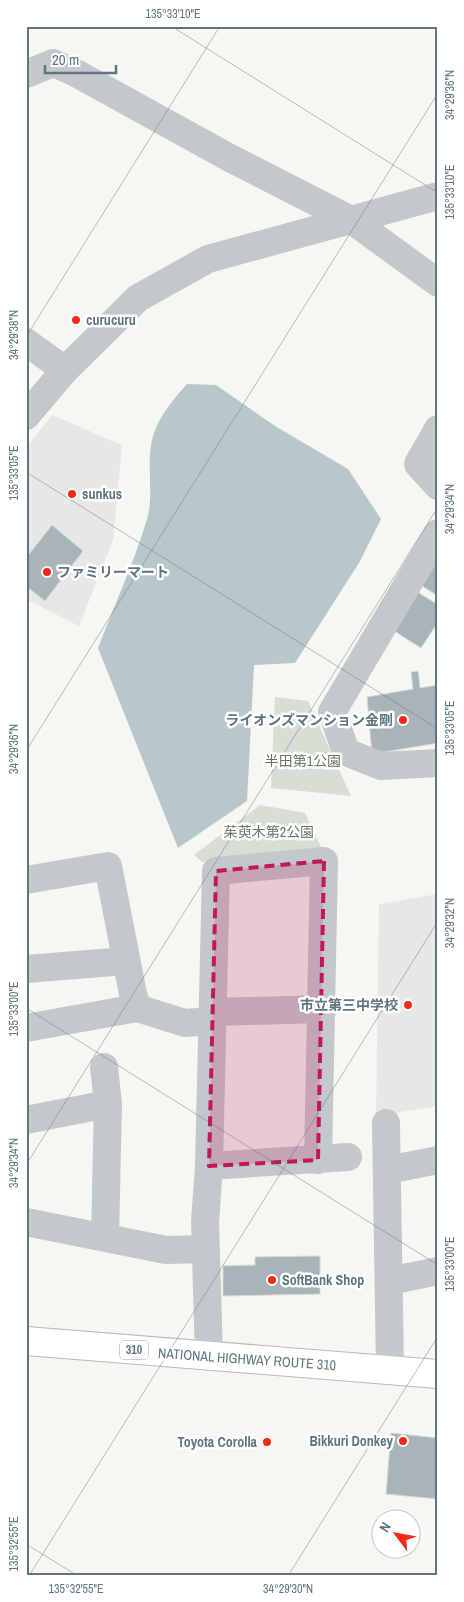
<svg xmlns="http://www.w3.org/2000/svg" width="464" height="1602" font-family="'Archivo Narrow','Noto Sans JP',sans-serif">
<rect width="100%" height="100%" fill="#f6f6f2"/>
<!-- built -->
<path fill="#e7e7e5" d="M52 415 122 445 113 540 79 626 26 599V448Z
M438 894V1106L376 1116 379 904Z"/>
<!-- green -->
<path fill="#d8ded3" d="M275 697 308 701 351 796 271 788Z
M260 805 305 813 323 851 202 862 194 855Z"/>
<!-- water -->
<path fill="#b8c8ca" d="M187 384 216 385 275 426 348 469 381 519 359 563 295 663 254 665 247 801 178 848 98 648C114 606 134 563 147 519 154 495 147 470 151 446 154 422 171 402 187 384Z"/>
<!-- building -->
<path fill="#a8b4b8" stroke="#d7d7d5" d="M52 525 83 551 45 601 26 586V558Z
M438 554V596L419 584Z
M416 591 438 605V622L421 648 391 629Z
M418 671 420 688 438 685V743L372 754 367 697 413 689 411 672Z
M320 1256V1294L223 1296V1266L255 1265V1257Z
M391 1433 438 1438V1499L386 1494Z"/>
<g fill="none" stroke-linecap="round" stroke-linejoin="round">
<defs>
<path id="highway" d="M26 1341 438 1374"/>
</defs>
<!-- highway casing -->
<use href="#highway" stroke="#b5babc" stroke-width="30"/>
<!-- minor -->
<path stroke="#c3c8cb" stroke-width="28" d="M26 74 53 63 74 72 228 157 353 221 438 283
M26 342 65 370
M26 416 65 370 138 298 208 259 438 196
M438 429 418 464 438 486
M438 533 332 712 346 752 381 766 438 763
M26 880 108 866 133 994 137 1008 185 1023 212 1021
M26 969 126 961
M213 1012 323 1009
M26 1028 137 1008
M104 1067 108 1104 105 1237
M26 1120 108 1104
M386 1123 390 1370
M209 1166 348 1157
M387 1170 438 1160
M26 1222 166 1250 206 1249
M389 1281 438 1271
M209 1357 205 1222 209 1166 216 871 324 861 318 1160"/>
<!-- highway -->
<use href="#highway" stroke="#fff" stroke-width="28"/>
</g>
<!-- marked area -->
<path fill="#c2185b" fill-opacity="0.2" stroke="#c2185b" stroke-width="4" stroke-dasharray="10 6" stroke-linejoin="round" d="M324 861 318 1160 209 1166 216 871Z"/>
<!-- ticks -->
<path fill="none" stroke="#5e7680" stroke-width="1" stroke-opacity="0.45" d="M171 26 438 193M26 337 220 26M26 472 438 729M26 751 438 93M26 1008 438 1265M26 1165 438 507M26 1544 78 1576M29 1576 438 921M288 1576 438 1336"/>
<!-- markers -->
<g fill="#f12b17" stroke="#fff" stroke-width="2">
<circle cx="76" cy="320" r="5"/>
<circle cx="72" cy="494" r="5"/>
<circle cx="47" cy="572" r="5"/>
<circle cx="403" cy="720" r="5"/>
<circle cx="408" cy="1005" r="5"/>
<circle cx="272" cy="1280" r="5"/>
<circle cx="403" cy="1441" r="5"/>
<circle cx="267" cy="1442" r="5"/>
</g>
<g text-anchor="middle" stroke-width="5" stroke-linejoin="round" paint-order="stroke">
<!-- shield labels -->
<rect fill="#fff" stroke="#8e9fa6" stroke-width="1" x="120" y="1340.5" width="28" height="19" rx="4"/>
<g font-size="12" font-weight="bold" fill="#5e7680">
<text x="134" y="1354">310</text>
</g>
<!-- poi labels -->
<g font-size="14" font-weight="bold" fill="#5e7680" stroke="#fff" text-anchor="start">
<text x="86" y="325">curucuru</text>
<text x="82" y="499">sunkus</text>
<text x="57" y="577">ファミリーマート</text>
<text x="393" y="725" text-anchor="end">ライオンズマンション金剛</text>
<text x="398" y="1010" text-anchor="end">市立第三中学校</text>
<text x="282" y="1285">SoftBank Shop</text>
<text x="393" y="1446" text-anchor="end">Bikkuri Donkey</text>
<text x="257" y="1447" text-anchor="end">Toyota Corolla</text>
</g>
<!-- park labels -->
<g font-size="14" fill="#66775e" stroke="#fff">
<text x="303" y="766">半田第1公園</text>
<text x="269" y="837">茱萸木第2公園</text>
</g>
<!-- street labels -->
<g font-size="14" fill="#5e7680" stroke="#fff">
<text transform="translate(247 1359) rotate(4)" y="5">NATIONAL HIGHWAY ROUTE 310</text>
</g>
</g>
<!-- border -->
<rect width="464" height="1602" fill="none" stroke="#ffffff" stroke-width="55"/>
<!-- north arrow -->
<g transform="translate(396 1534) rotate(302)"><circle r="24" fill="#ffffff" stroke="#bfc8cc"/>
<path d="M0-4L9 19L0 12L-9 19Z" fill="#f12b17"/>
<text y="-8" font-size="14" font-weight="bold" text-anchor="middle" fill="#5e7680">N</text>
</g>
<!-- scale -->
<path d="M45 65v8h71v-8" fill="none" stroke="#5e7680" stroke-width="2.5"/>
<text x="52" y="65" font-size="15" fill="#5e7680" stroke="#ffffff" stroke-width="4" paint-order="stroke">20 m</text>
<rect x="28" y="28" width="408" height="1546" fill="none" stroke="#5e7680" stroke-width="2"/>
<g font-size="12" text-anchor="middle" fill="#5e7680">
<text x="173" y="18">135°33'10"E</text>
<text transform="translate(450 95) rotate(-90)" y="4">34°29'36"N</text>
<text transform="translate(450 192) rotate(-90)" y="4">135°33'10"E</text>
<text transform="translate(14 335) rotate(-90)" y="4">34°29'38"N</text>
<text transform="translate(14 473) rotate(-90)" y="4">135°33'05"E</text>
<text transform="translate(450 509) rotate(-90)" y="4">34°29'34"N</text>
<text transform="translate(450 728) rotate(-90)" y="4">135°33'05"E</text>
<text transform="translate(14 749) rotate(-90)" y="4">34°29'36"N</text>
<text transform="translate(450 923) rotate(-90)" y="4">34°29'32"N</text>
<text transform="translate(14 1009) rotate(-90)" y="4">135°33'00"E</text>
<text transform="translate(14 1163) rotate(-90)" y="4">34°29'34"N</text>
<text transform="translate(450 1264) rotate(-90)" y="4">135°33'00"E</text>
<text transform="translate(14 1544) rotate(-90)" y="4">135°32'55"E</text>
<text x="76" y="1593">135°32'55"E</text>
<text x="288" y="1593">34°29'30"N</text>
</g>
</svg>
